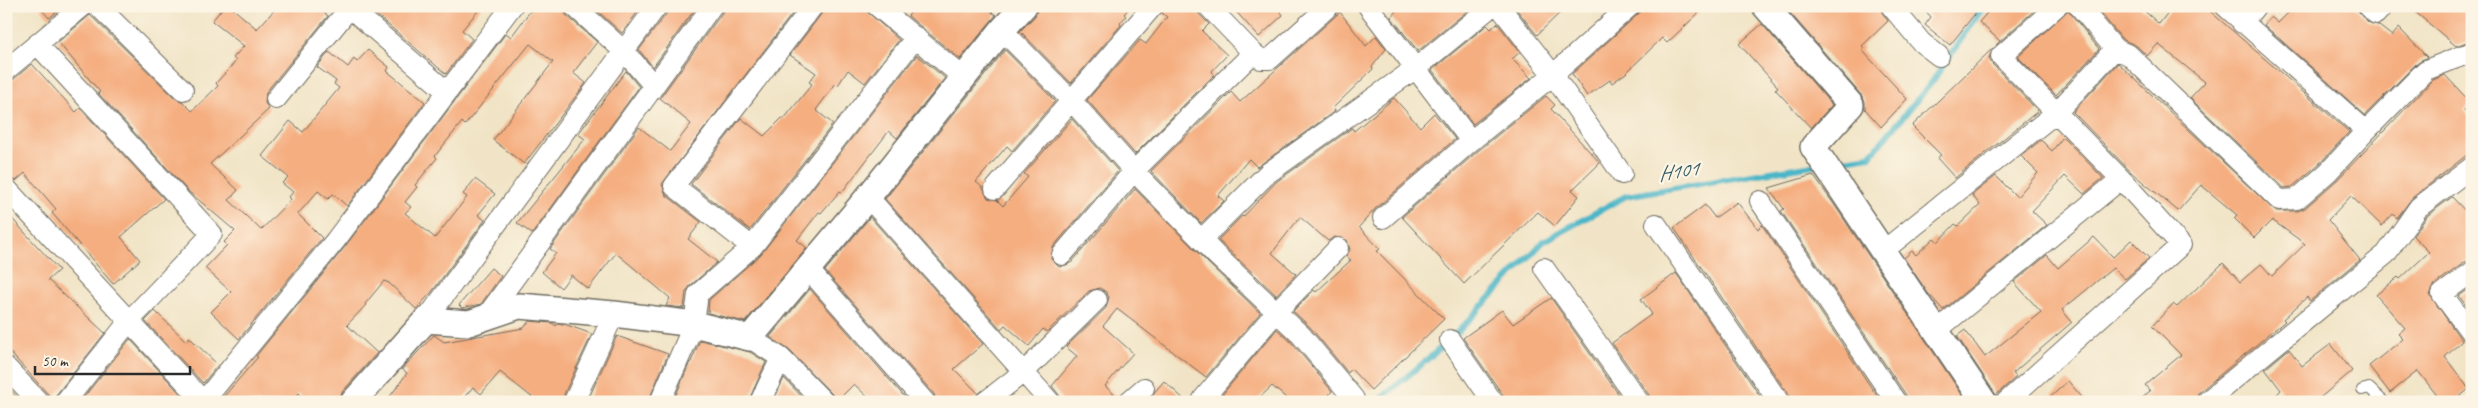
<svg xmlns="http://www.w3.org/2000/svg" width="2478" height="408" font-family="Caveat,sans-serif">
<rect width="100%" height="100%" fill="#fcf5e5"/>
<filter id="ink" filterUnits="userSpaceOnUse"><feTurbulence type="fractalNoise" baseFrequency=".02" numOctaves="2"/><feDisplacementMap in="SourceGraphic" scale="10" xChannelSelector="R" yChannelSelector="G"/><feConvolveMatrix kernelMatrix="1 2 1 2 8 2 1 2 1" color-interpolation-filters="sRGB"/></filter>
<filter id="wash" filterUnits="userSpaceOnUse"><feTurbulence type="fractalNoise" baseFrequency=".0096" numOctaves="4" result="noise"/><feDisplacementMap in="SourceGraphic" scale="20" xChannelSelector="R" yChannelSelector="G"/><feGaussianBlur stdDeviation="1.12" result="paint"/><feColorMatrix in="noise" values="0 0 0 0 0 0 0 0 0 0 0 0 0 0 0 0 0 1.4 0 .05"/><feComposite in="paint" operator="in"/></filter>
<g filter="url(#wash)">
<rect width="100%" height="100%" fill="#f1e4c6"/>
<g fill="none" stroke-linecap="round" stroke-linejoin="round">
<!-- stream -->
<path stroke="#4bb6c8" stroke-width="6" d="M1831 162 1870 156 1932 82 1984 6
M1377 402 1450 340 1544 241 1626 196 1819 164"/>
</g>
<g id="blocks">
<!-- building -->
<path fill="#f5ae80" d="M39 6H64L49 18Z
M224 6H230L257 29 278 6H315L328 16 266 92 265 103 269 109 210 164 238 190 229 200 261 230 291 199 289 197 293 192 282 183 288 177 262 156 290 121 303 132 339 88 334 84 336 81 317 67 329 52 348 67 354 59 357 62 368 50 389 67 387 71 425 102 347 206 333 194 328 199 318 191 298 214 322 238 239 339 211 312 231 292 205 268 227 245 224 242 235 231 188 191 98 93 100 92 58 42 90 15 175 98 183 102 192 111 218 86 216 83 236 61 233 58 244 46 212 21Z
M366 6H482L462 30 472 39 446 74Z
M534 6H562L566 15 597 42 573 73 586 83 524 164 493 140 553 62 530 44 465 125 462 122 435 156 437 158 415 185 417 187 405 202 411 207 405 213 435 238 467 197 463 194 475 179 495 194 478 215 485 220 431 293 416 309 389 283 384 281 365 304 366 305 347 325 377 353 342 392 339 402H308L299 393 291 402H219L258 357 256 356 344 248 506 33 511 37Z
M592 6H642L622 33Z
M669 6H697L653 67 639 50 667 13Z
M724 6H798L662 184 666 195 701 222 688 239 717 262 690 286 686 292 684 308 666 306 670 298 616 253 588 289 571 275 561 288 542 272 556 253 550 249 639 127 670 151 691 124 660 98 722 13Z
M825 6H861L899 40 865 83 848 70 838 85 836 83 816 110 833 124 750 230 691 184 741 118 764 136 782 118 784 119 812 84 809 82 816 73 790 55 822 13Z
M915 6H983L996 15 960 59 908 16Z
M1038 6H1131L1124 14 1126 16 1120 23 1121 25 1071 83 1020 31 1035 16Z
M1165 6H1196L1199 14 1209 24 1202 31 1227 55 1212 71 1214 75 1135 154 1087 100 1140 40 1146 44 1167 17 1162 13Z
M1231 6H1276L1283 15 1259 37Z
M1400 6H1469L1471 8 1418 51 1391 17Z
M1514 6H1567L1537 35Z
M1647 6H1706L1667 43 1662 38 1626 73 1612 83 1610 80 1587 96 1572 74Z
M1784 6H1877L1880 9 1888 21 1862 46 1864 48 1862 50 1907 99 1881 127 1865 109V102L1862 96Z
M1921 6H1981L1950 45 1925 25 1931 17Z
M1993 6H2039L1996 45 2000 41 1979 22Z
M2095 6H2139L2159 24 2173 6H2204L2349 132 2320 163 2292 187 2284 188 2190 98 2205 82 2158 44 2147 56 2137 46 2122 39Z
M2295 6H2354L2368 22 2378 25 2392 36 2399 28 2427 57 2418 62 2365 115 2264 25 2271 17 2278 23Z
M2408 6H2472V40L2456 46Z
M2068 10 2099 49 2056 95 2018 57Z
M1340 12 1366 46 1376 36 1386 49 1372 67 1373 69 1333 108 1335 111 1257 167 1249 159 1218 196 1224 201 1201 223 1151 171 1231 92 1240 102Z
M1497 23 1520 52 1512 59 1531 78 1473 124 1432 70 1487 25 1491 29Z
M1762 24 1832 105 1811 128 1775 89 1778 87 1739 44Z
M1993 48 1989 58 1992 64 2038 111 1955 178 1937 158 1941 155 1912 126Z
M1005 50 1055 101 1012 151 1007 146 976 182 983 188 988 198 997 200 1003 206 1028 177 1024 174 1072 119 1118 171 1053 247 1051 259 1059 267 1071 263 1135 189 1208 263 1260 313 1206 377 1117 309 1103 326 1133 353 1105 386 1117 397 1116 402H1062L1059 395 1052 386 1077 356 1066 347 1106 308 1109 297 1106 292 1100 288 1089 291 1047 332 1043 329 1029 346 1005 325 1001 329 885 199Z
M917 55 945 78 897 138 889 131 842 192 840 191 821 213 819 212 797 240 807 248 745 322 708 313 709 300 761 254Z
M2118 63 2275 211H2298L2305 208 2337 180 2433 80 2445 75 2471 103 2464 110 2472 120V151L2412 198 2397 218 2393 214 2382 226 2351 196 2328 220 2360 260 2310 301 2307 297 2283 319 2285 321 2198 393 2194 402H2138L2150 391 2145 385 2181 355 2152 326 2173 304 2177 307 2223 263 2240 282 2261 264 2272 276 2305 244 2272 220 2254 238 2234 218 2237 215 2201 185 2178 211 2132 173 2073 112Z
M32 64 76 112 80 108 164 199 121 237 140 260 113 284 52 213 56 209 25 173 16 181 6 176V82L14 79Z
M626 71 639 87 532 234 517 223 585 139 578 134Z
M1546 96 1555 105 1551 109 1600 163 1572 190 1579 196 1555 226 1538 212 1464 284 1402 217 1479 150Z
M1394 98 1420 127 1434 113 1455 139 1375 209 1359 227 1380 249 1377 251 1444 319 1371 390 1351 369 1348 373 1310 327 1293 311 1314 290 1316 292 1351 260 1346 256 1350 250 1347 240 1335 237 1328 241 1300 217 1272 253 1296 274 1276 295 1218 240 1242 216 1243 217 1276 182 1352 128 1354 131Z
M2063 137 2103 178 2084 194 2065 176 2032 211 2047 225 1943 310 1928 293 1904 258 1912 251 1916 255 1934 238 1938 242 1955 224 1958 226 1980 205 1972 195 1996 176 2017 197 2038 173 2021 156 2041 140 2052 151Z
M1813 175 1831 200 1967 402H1908L1906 395 1781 211 1784 209 1769 188Z
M2452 197 2472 218V260L2465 262 2435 284 2430 295 2462 341 2445 357 2469 389 2453 402H2442L2418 371 2390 393 2369 366 2403 339 2398 334 2405 328 2376 295 2398 277 2400 279 2429 252 2413 236 2428 215Z
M1737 202 1758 229 1762 225 1881 402H1791L1789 395 1674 228 1705 205 1715 218Z
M6 212 59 270 48 280 105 333 56 395 53 402H51L48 394 6 348Z
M870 217 983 344 954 369 978 393 973 402H937L934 394 825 271Z
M2094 237 2113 257 2131 240 2149 258 2125 279 2113 268 2062 310 2072 322 2013 373 2016 377 1996 395 1957 336 1965 330 1985 357 2041 312 2014 282 2047 255 2058 268Z
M491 268 501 276 481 304 462 308 459 305Z
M1676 273 1764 402H1651L1649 395 1612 343 1652 314 1641 299Z
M2472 287V314L2459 296Z
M810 289 908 401 907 402H873L854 384 836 402 832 394 789 350 770 337Z
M1551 298 1593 358 1624 402H1505L1503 395 1463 338 1502 310 1513 324Z
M155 311 186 341 189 337 218 365 203 383 145 321Z
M529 321 552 323 556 326 557 324H564L592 334 564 394V402H538L500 372 481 394 473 387 460 402H386L407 373 402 369 434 335 444 342 524 328Z
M1277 329 1292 343 1332 391 1324 402H1291L1272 386 1255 402H1216Z
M617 336 668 354 648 402H587Z
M130 339 188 402H80Z
M700 340 750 352 766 362 748 402H673L690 362 692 363 691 362Z
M2331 344 2352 371 2315 402H2270L2281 390 2265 369 2289 349 2302 366Z
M784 378 807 402H773Z
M1164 381 1187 402H1146Z
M2068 381 2086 402H2045Z
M6 385 22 402H6Z"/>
</g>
</g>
<g filter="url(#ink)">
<use href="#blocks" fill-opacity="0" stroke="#706c61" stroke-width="1"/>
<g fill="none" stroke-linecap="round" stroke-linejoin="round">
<defs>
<path id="service" d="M2362 390 2369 388 2384 402"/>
<path id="minor" d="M98 6 183 90
M877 6 964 78
M1368 6 1471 141 1553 75 1630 6
M1499 6 1553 75 1622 174
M1891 6 1922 43 1939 56
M2079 6 2115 49 2129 55 2279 200 2297 199 2328 172 2366 131 2225 6
M2368 6 2376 14 2383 6
M350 8 446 91
M2242 23 2256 6
M1002 30 1071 100 1134 171 1216 255 1301 335 1354 399
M37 44 212 234 130 320 65 402
M1253 53 1261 59H1270L1329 6
M6 70 83 6
M654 86 712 6
M276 99 351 6
M2366 131 2426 70 2472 52
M6 188 204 402
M995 189 1153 6
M868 197 1050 402
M1760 201 1896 402
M1383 218 1471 141
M1656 224 1779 402
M1201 240 1268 173 1416 68 1492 6
M752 247 674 186 813 6
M1883 251 2057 112 2115 49
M1062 255 1134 171 1253 53 1208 6
M1544 268 1639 402
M808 269 925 402
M2472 272 2442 294 2472 334
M486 317 654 86 625 52 574 6
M426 320 657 6
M1936 331 2121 179 2001 56 2057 6
M750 338 781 358 760 402
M1450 340 1493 402
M781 358 824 402
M6 367 39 402
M575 399 614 314
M1203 399 1277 311 1338 248
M203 402 335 241 512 6
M660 402 694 324 698 294 752 247 916 37
M985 402 1025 371 1097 300
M1128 402 1144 388
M2006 402 2181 245 2121 179
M2206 402 2386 254 2419 207 2472 167"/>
<path id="tertiary" d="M1765 6 1851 105 1813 147 1984 402
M353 402 426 320 469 323 519 306 614 314 694 324 750 338 868 197 1002 30 1024 6"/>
</defs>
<!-- service casing -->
<use href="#service" stroke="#706c61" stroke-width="12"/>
<!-- minor casing -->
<use href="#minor" stroke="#706c61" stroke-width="22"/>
<!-- tertiary casing -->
<use href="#tertiary" stroke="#706c61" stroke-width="28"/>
<!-- service -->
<use href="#service" stroke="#fff" stroke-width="10"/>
<!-- minor -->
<use href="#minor" stroke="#fff" stroke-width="20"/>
<!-- tertiary -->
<use href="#tertiary" stroke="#fff" stroke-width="25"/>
</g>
</g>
<g text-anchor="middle" stroke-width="4.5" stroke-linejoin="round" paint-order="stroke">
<!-- water labels -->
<g font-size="21" font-style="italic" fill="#365c62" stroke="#fcf5e5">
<text transform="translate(1678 171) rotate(-9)" y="7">H101</text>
</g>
</g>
<!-- margin -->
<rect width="2478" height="408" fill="none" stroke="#fcf5e5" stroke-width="25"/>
<!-- scale -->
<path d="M35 366v8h155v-8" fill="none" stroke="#2b2b2b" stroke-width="2.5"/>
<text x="42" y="366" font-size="15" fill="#2b2b2b" stroke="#fcf5e5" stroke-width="4" paint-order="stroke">50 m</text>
</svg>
